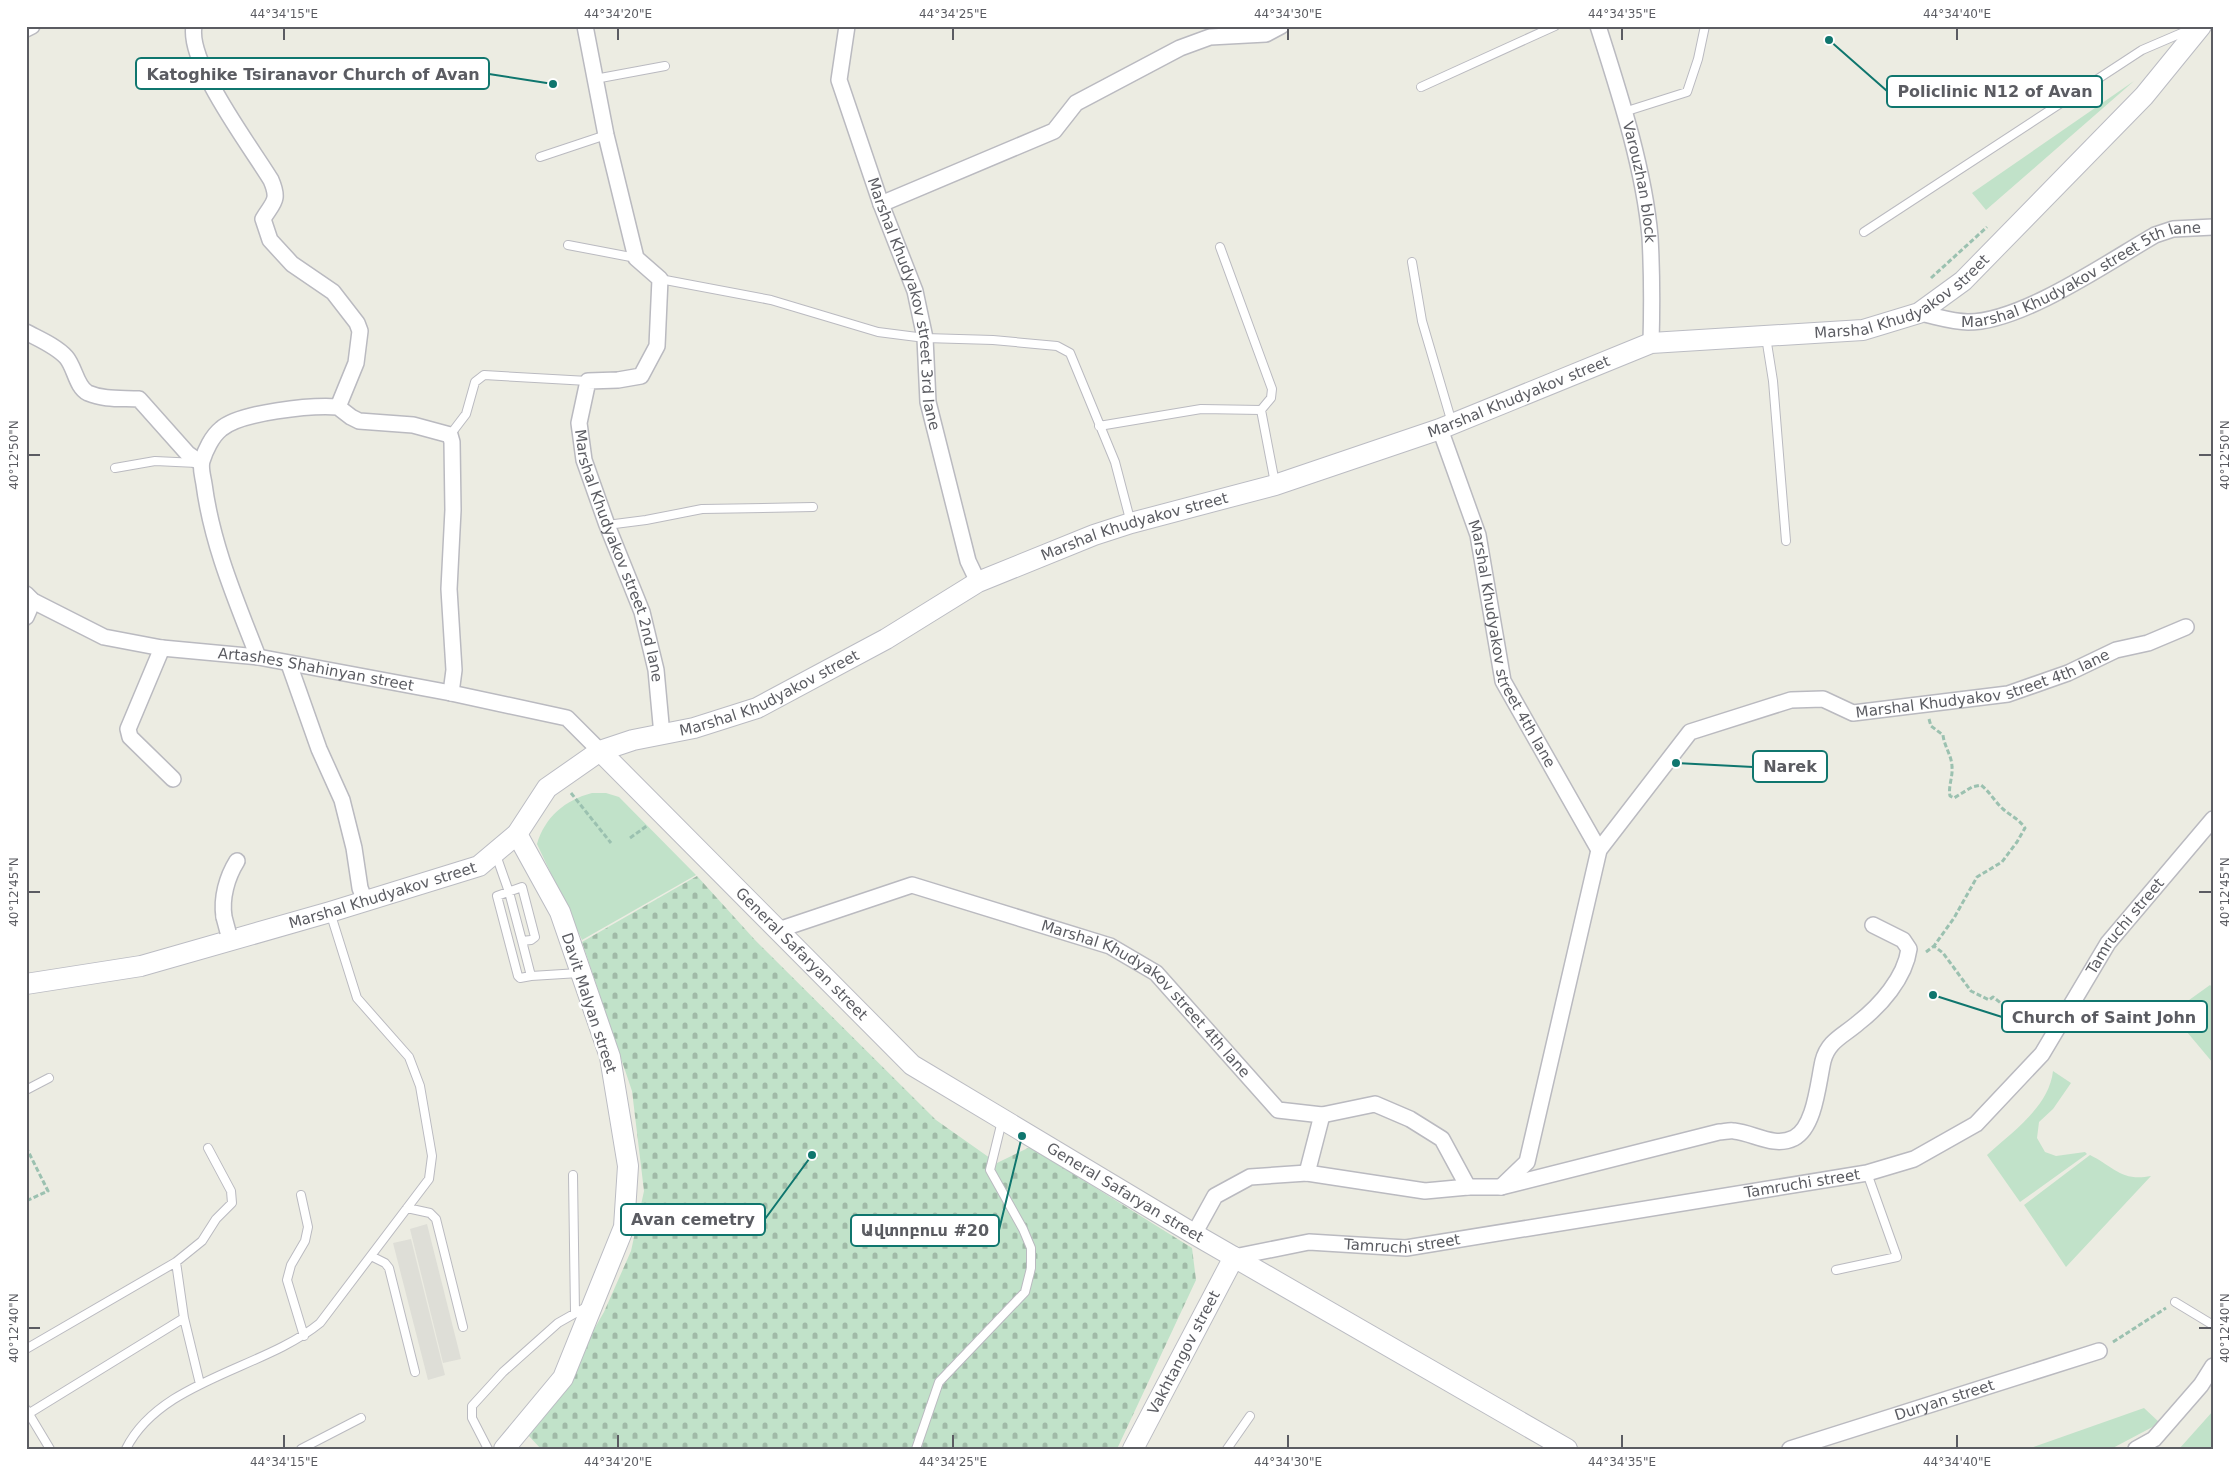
<svg xmlns="http://www.w3.org/2000/svg" width="2239" height="1475" font-family="'DejaVu Sans','Noto Sans Armenian',sans-serif">
<defs>
<pattern id="cemetery-stones" width="16" height="16" patternUnits="userSpaceOnUse" patternTransform="scale(1.25)"><rect width="16" height="16" fill="#c1e2c9"/><path d="M2 7V4a2 2 0 0 1 4 0v3zM10 15v-3a2 2 0 0 1 4 0v3z" fill="#a0baa7"/></pattern>
</defs>
<rect width="100%" height="100%" fill="#ecece2"/>
<!-- industrial -->
<path fill="#deded7" d="M427 1224 461 1359 443 1363 410 1229Z
M411 1239 445 1375 428 1380 393 1243Z"/>
<!-- green -->
<path fill="#c1e2c9" d="M2134 81 1986 210 1972 193Z
M592 793H606L619 797 696 875 582 940 537 844C545 817 565 800 592 793Z
M2210 985 2213 988V1063L2171 1013Z
M2053 1071 2071 1083 2053 1109 2039 1122 2037 1138 2045 1152 2056 1156 2085 1152 2087 1154 2020 1202 1987 1155C2012 1132 2049 1107 2053 1071Z
M2090 1155C2114 1167 2122 1182 2151 1176L2066 1267 2024 1205Z
M2144 1408 2160 1423 2111 1449H2028Z
M2213 1411V1449H2179Z"/>
<!-- cemetery -->
<path fill="url(#cemetery-stones)" d="M697 876 755 940 936 1120 997 1163 1030 1147 1192 1248 1196 1280 1117 1449H541L528 1435 554 1399 604 1312 631 1251 644 1191 632 1091 582 942Z"/>
<g fill="none" stroke-linecap="round" stroke-linejoin="round">
<defs>
<path id="lane" d="M595 79 665 66
M1421 87 1555 26
M1624 112 1687 92 1698 59 1705 26
M540 157 606 135
M1864 232 2142 50 2191 29
M568 245 636 258
M1220 247 1272 389 1271 398 1261 410 1275 483
M1412 262 1422 321 1452 423
M660 279 771 300 878 332 925 338 993 340 1057 346 1070 353 1115 462 1131 523
M1766 337 1773 381 1786 541
M1099 426 1201 409 1261 410
M450 435 466 414 475 382 484 375 588 381
M115 468 155 461 197 463
M607 525 646 520 702 509 813 507
M496 855 509 892 522 941
M531 976 520 978 518 976 497 896 522 887 535 937 531 940 522 941 531 976 579 973
M26 1090 49 1078
M573 1175 575 1313
M301 1195 308 1227 305 1241 291 1265 287 1280 304 1336
M407 1208 430 1213 436 1219 463 1327
M371 1256 385 1263 389 1268 415 1372
M1836 1270 1897 1257 1867 1173
M2175 1302 2213 1325
M26 1349 176 1262
M200 1384 184 1318 176 1262 202 1241 216 1219 232 1203 231 1191 208 1148
M26 1409 50 1449
M28 1414 184 1318
M126 1449C160 1380 264 1369 320 1323L429 1179 432 1156 420 1086 409 1057 357 998 330 912
M301 1449 361 1418
M488 1449 472 1418V1406L503 1372 558 1323 588 1306
M916 1449 939 1382 1025 1292 1031 1268V1248L1023 1229 990 1170 1002 1121
M1227 1449 1250 1416"/>
<g id="street">
<path d="M194 26C187 63 251 147 271 180 280 201 273 202 263 219L270 240 292 264 333 292 357 323 360 331 356 363 338 407"/>
<path id="s1" d="M585 26 606 135 636 258 660 279 657 346 641 376 618 380 588 381 579 423 584 460 607 525 642 612 656 670 662 735"/>
<path id="s2" d="M847 26 839 80 881 204 915 291 925 338 928 402 968 561 978 582"/>
<path id="s3" d="M1598 26C1619 92 1644 168 1650 237 1652 272 1652 308 1651 343"/>
<path d="M26 29 32 26"/>
<path d="M881 204 1054 131 1076 103 1180 48 1210 37 1266 34 1281 26"/>
<path id="s4" d="M1919 313C1935 316 1952 322 1968 322 2022 322 2108 262 2155 235L2173 229 2213 227"/>
<path d="M26 332C39 339 56 346 66 357 75 367 76 387 88 393 104 400 122 398 139 399L188 454 201 463"/>
<path id="s5" d="M1440 429 1478 535 1503 681 1599 850"/>
<path id="s6" d="M26 594 33 601 104 637 162 648 258 657 451 693 567 718 600 751"/>
<path d="M26 617 33 601"/>
<path d="M162 648 128 729 130 737 173 779"/>
<path d="M258 657C236 600 212 545 204 484 203 477 200 468 202 461 205 451 212 436 221 429 240 412 312 405 338 407L351 417 359 421 413 425 450 435 452 442 453 510 449 589 454 670 451 693"/>
<path d="M289 664 319 749 342 800 354 848 360 888 365 901"/>
<path d="M224 917C221 898 227 877 237 861"/>
<path id="s7" d="M778 930 912 885 1110 946 1156 973 1278 1110 1322 1115 1375 1104 1410 1119 1442 1139 1468 1187"/>
<path d="M1307 1173 1322 1115"/>
<path id="s8" d="M1501 1187 1527 1162 1599 850 1690 732 1791 700 1823 699 1853 713 2008 694 2068 673 2116 650 2148 643 2186 627"/>
<path d="M1194 1234 1215 1196 1250 1177 1307 1173 1425 1191 1468 1187H1501L1719 1132C1724 1132 1729 1130 1734 1131 1754 1133 1774 1148 1794 1138 1815 1127 1818 1083 1823 1061 1828 1041 1843 1036 1858 1023 1880 1006 1905 978 1909 949L1903 940 1873 925"/>
<path id="s9" d="M1234 1257 1309 1242 1406 1248 1867 1173 1914 1159 1976 1124 2042 1054 2108 943 2213 819"/>
<path id="s10" d="M1790 1449 2099 1351"/>
<path d="M2136 1449 2154 1439 2201 1385 2213 1366"/>
</g>
<g id="secondary">
<path id="s11" d="M600 751 912 1065 1194 1234 1567 1449"/>
<path id="s12" d="M26 984 141 966 330 912 479 866 517 834 547 788 600 751 633 740 694 728 757 708 886 639 978 582 1094 535 1131 523 1275 485 1440 429 1651 343 1863 330 1919 313 1963 281 2144 96 2201 26"/>
<path d="M504 1449 563 1378 624 1227 628 1166 610 1057 560 912 517 834"/>
<path id="s13" d="M1133 1449 1234 1257"/>
</g>
</defs>
<!-- lane casing -->
<use href="#lane" stroke="#babac0" stroke-width="10"/>
<!-- street casing -->
<use href="#street" stroke="#babac0" stroke-width="18"/>
<!-- secondary casing -->
<use href="#secondary" stroke="#bbbcc3" stroke-width="22"/>
<!-- path -->
<path stroke="#9bc1b0" stroke-width="3" stroke-dasharray="5 2.5" stroke-linecap="butt" d="M1931 278 1987 227
M1929 719 1931 726 1943 735C1944 746 1952 756 1952 767 1953 777 1948 786 1950 796L1954 798 1972 787 1981 785C1990 792 1995 802 2003 809 2011 816 2019 819 2025 828L2017 842 2002 862 1977 877 1954 918 1934 946
M571 793 611 843
M630 838 648 825
M1926 952 1934 946 1943 953 1971 991 1989 1000 1993 997 2037 1031
M26 1147 48 1191 26 1201
M2113 1342 2166 1308"/>
<!-- lane -->
<use href="#lane" stroke="#fff" stroke-width="8"/>
<!-- street -->
<use href="#street" stroke="#fff" stroke-width="15"/>
<!-- secondary -->
<use href="#secondary" stroke="#fff" stroke-width="20"/>
<defs>
<path id="street-bridge" d="M224 917 228 932"/>
</defs>
<!-- street-bridge casing -->
<use href="#street-bridge" stroke="#babac0" stroke-width="18" stroke-linecap="butt"/>
<!-- street-bridge -->
<use href="#street-bridge" stroke="#fff" stroke-width="15"/>
</g>
<!-- ticks -->
<path fill="none" stroke="#5b5c62" stroke-width="2" d="M284 28V40M618 28V40M953 28V40M1288 28V40M1622 28V40M1957 28V40M28 455H40M2199 455H2212M28 892H40M2199 892H2212M28 1328H40M2199 1328H2212M284 1435V1448M618 1435V1448M953 1435V1448M1288 1435V1448M1622 1435V1448M1957 1435V1448"/>
<g text-anchor="middle" stroke-width="5" stroke-linejoin="round" paint-order="stroke">
<!-- street labels -->
<g font-size="15" fill="#5b5c62" stroke="#fff">
<text dy="5" stroke="none"><textPath href="#s3" startOffset="162">Varouzhan block</textPath></text>
<text dy="5" stroke="none"><textPath href="#s4" startOffset="174">Marshal Khudyakov street 5th lane</textPath></text>
<text dy="5" stroke="none"><textPath href="#s12" startOffset="2032">Marshal Khudyakov street</textPath></text>
<text dy="5" stroke="none"><textPath href="#s2" startOffset="289">Marshal Khudyakov street 3rd lane</textPath></text>
<text dy="5" stroke="none"><textPath href="#s12" startOffset="1628">Marshal Khudyakov street</textPath></text>
<text dy="5" stroke="none"><textPath href="#s12" startOffset="1222">Marshal Khudyakov street</textPath></text>
<text dy="5" stroke="none"><textPath href="#s1" startOffset="606">Marshal Khudyakov street 2nd lane</textPath></text>
<text dy="5" stroke="none"><textPath href="#s5" startOffset="228">Marshal Khudyakov street 4th lane</textPath></text>
<text dy="5" stroke="none"><textPath href="#s6" startOffset="304">Artashes Shahinyan street</textPath></text>
<text dy="5" stroke="none"><textPath href="#s8" startOffset="810">Marshal Khudyakov street 4th lane</textPath></text>
<text dy="5" stroke="none"><textPath href="#s12" startOffset="818">Marshal Khudyakov street</textPath></text>
<text dy="5" stroke="none"><textPath href="#s12" startOffset="368">Marshal Khudyakov street</textPath></text>
<text dy="5" stroke="none"><textPath href="#s9" startOffset="1010">Tamruchi street</textPath></text>
<text dy="5" stroke="none"><textPath href="#s11" startOffset="286">General Safaryan street</textPath></text>
<text dy="5" stroke="none"><textPath href="#s7" startOffset="408">Marshal Khudyakov street 4th lane</textPath></text>
<text transform="translate(589 1003) rotate(72)" y="5">Davit Malyan street</text>
<text dy="5" stroke="none"><textPath href="#s9" startOffset="575">Tamruchi street</textPath></text>
<text dy="5" stroke="none"><textPath href="#s11" startOffset="691">General Safaryan street</textPath></text>
<text dy="5" stroke="none"><textPath href="#s9" startOffset="170">Tamruchi street</textPath></text>
<text dy="5" stroke="none"><textPath href="#s13" startOffset="109">Vakhtangov street</textPath></text>
<text dy="5" stroke="none"><textPath href="#s10" startOffset="162">Duryan street</textPath></text>
</g>
</g>
<!-- callouts -->
<path fill="none" stroke="#0f766e" stroke-width="2" d="M553 84L489 74M1829 40L1887 91M1676 763L1753 767M1933 995L2002 1017M812 1155L765 1219M1022 1136L999 1230"/>
<g fill="#0f766e" stroke="#fff" stroke-width="2">
<circle cx="553" cy="84" r="5"/>
<circle cx="1829" cy="40" r="5"/>
<circle cx="1676" cy="763" r="5"/>
<circle cx="1933" cy="995" r="5"/>
<circle cx="812" cy="1155" r="5"/>
<circle cx="1022" cy="1136" r="5"/>
</g>
<g fill="#fff" stroke="#0f766e" stroke-width="2">
<rect x="136" y="58" width="353" height="31" rx="5"/>
<rect x="1887" y="76" width="215" height="31" rx="5"/>
<rect x="1753" y="751" width="74" height="31" rx="5"/>
<rect x="2002" y="1001" width="205" height="31" rx="5"/>
<rect x="621" y="1204" width="144" height="31" rx="5"/>
<rect x="851" y="1215" width="148" height="31" rx="5"/>
</g>
<g font-size="16" text-anchor="middle" font-weight="bold" fill="#5b5c62">
<text x="313" y="80">Katoghike Tsiranavor Church of Avan</text>
<text x="1995" y="97">Policlinic N12 of Avan</text>
<text x="1790" y="772">Narek</text>
<text x="2104" y="1023">Church of Saint John</text>
<text x="693" y="1225">Avan cemetry</text>
<text x="925" y="1236">Ավտոբուս #20</text>
</g>
<!-- border -->
<rect width="2239" height="1475" fill="none" stroke="#ffffff" stroke-width="55"/>
<rect x="28" y="28" width="2184" height="1420" fill="none" stroke="#5b5c62" stroke-width="2"/>
<g font-size="12" text-anchor="middle" fill="#5b5c62">
<text x="284" y="18">44°34'15"E</text>
<text x="618" y="18">44°34'20"E</text>
<text x="953" y="18">44°34'25"E</text>
<text x="1288" y="18">44°34'30"E</text>
<text x="1622" y="18">44°34'35"E</text>
<text x="1957" y="18">44°34'40"E</text>
<text transform="translate(14 455) rotate(-90)" y="4">40°12'50"N</text>
<text transform="translate(2225 455) rotate(-90)" y="4">40°12'50"N</text>
<text transform="translate(14 892) rotate(-90)" y="4">40°12'45"N</text>
<text transform="translate(2225 892) rotate(-90)" y="4">40°12'45"N</text>
<text transform="translate(14 1328) rotate(-90)" y="4">40°12'40"N</text>
<text transform="translate(2225 1328) rotate(-90)" y="4">40°12'40"N</text>
<text x="284" y="1466">44°34'15"E</text>
<text x="618" y="1466">44°34'20"E</text>
<text x="953" y="1466">44°34'25"E</text>
<text x="1288" y="1466">44°34'30"E</text>
<text x="1622" y="1466">44°34'35"E</text>
<text x="1957" y="1466">44°34'40"E</text>
</g>
</svg>
